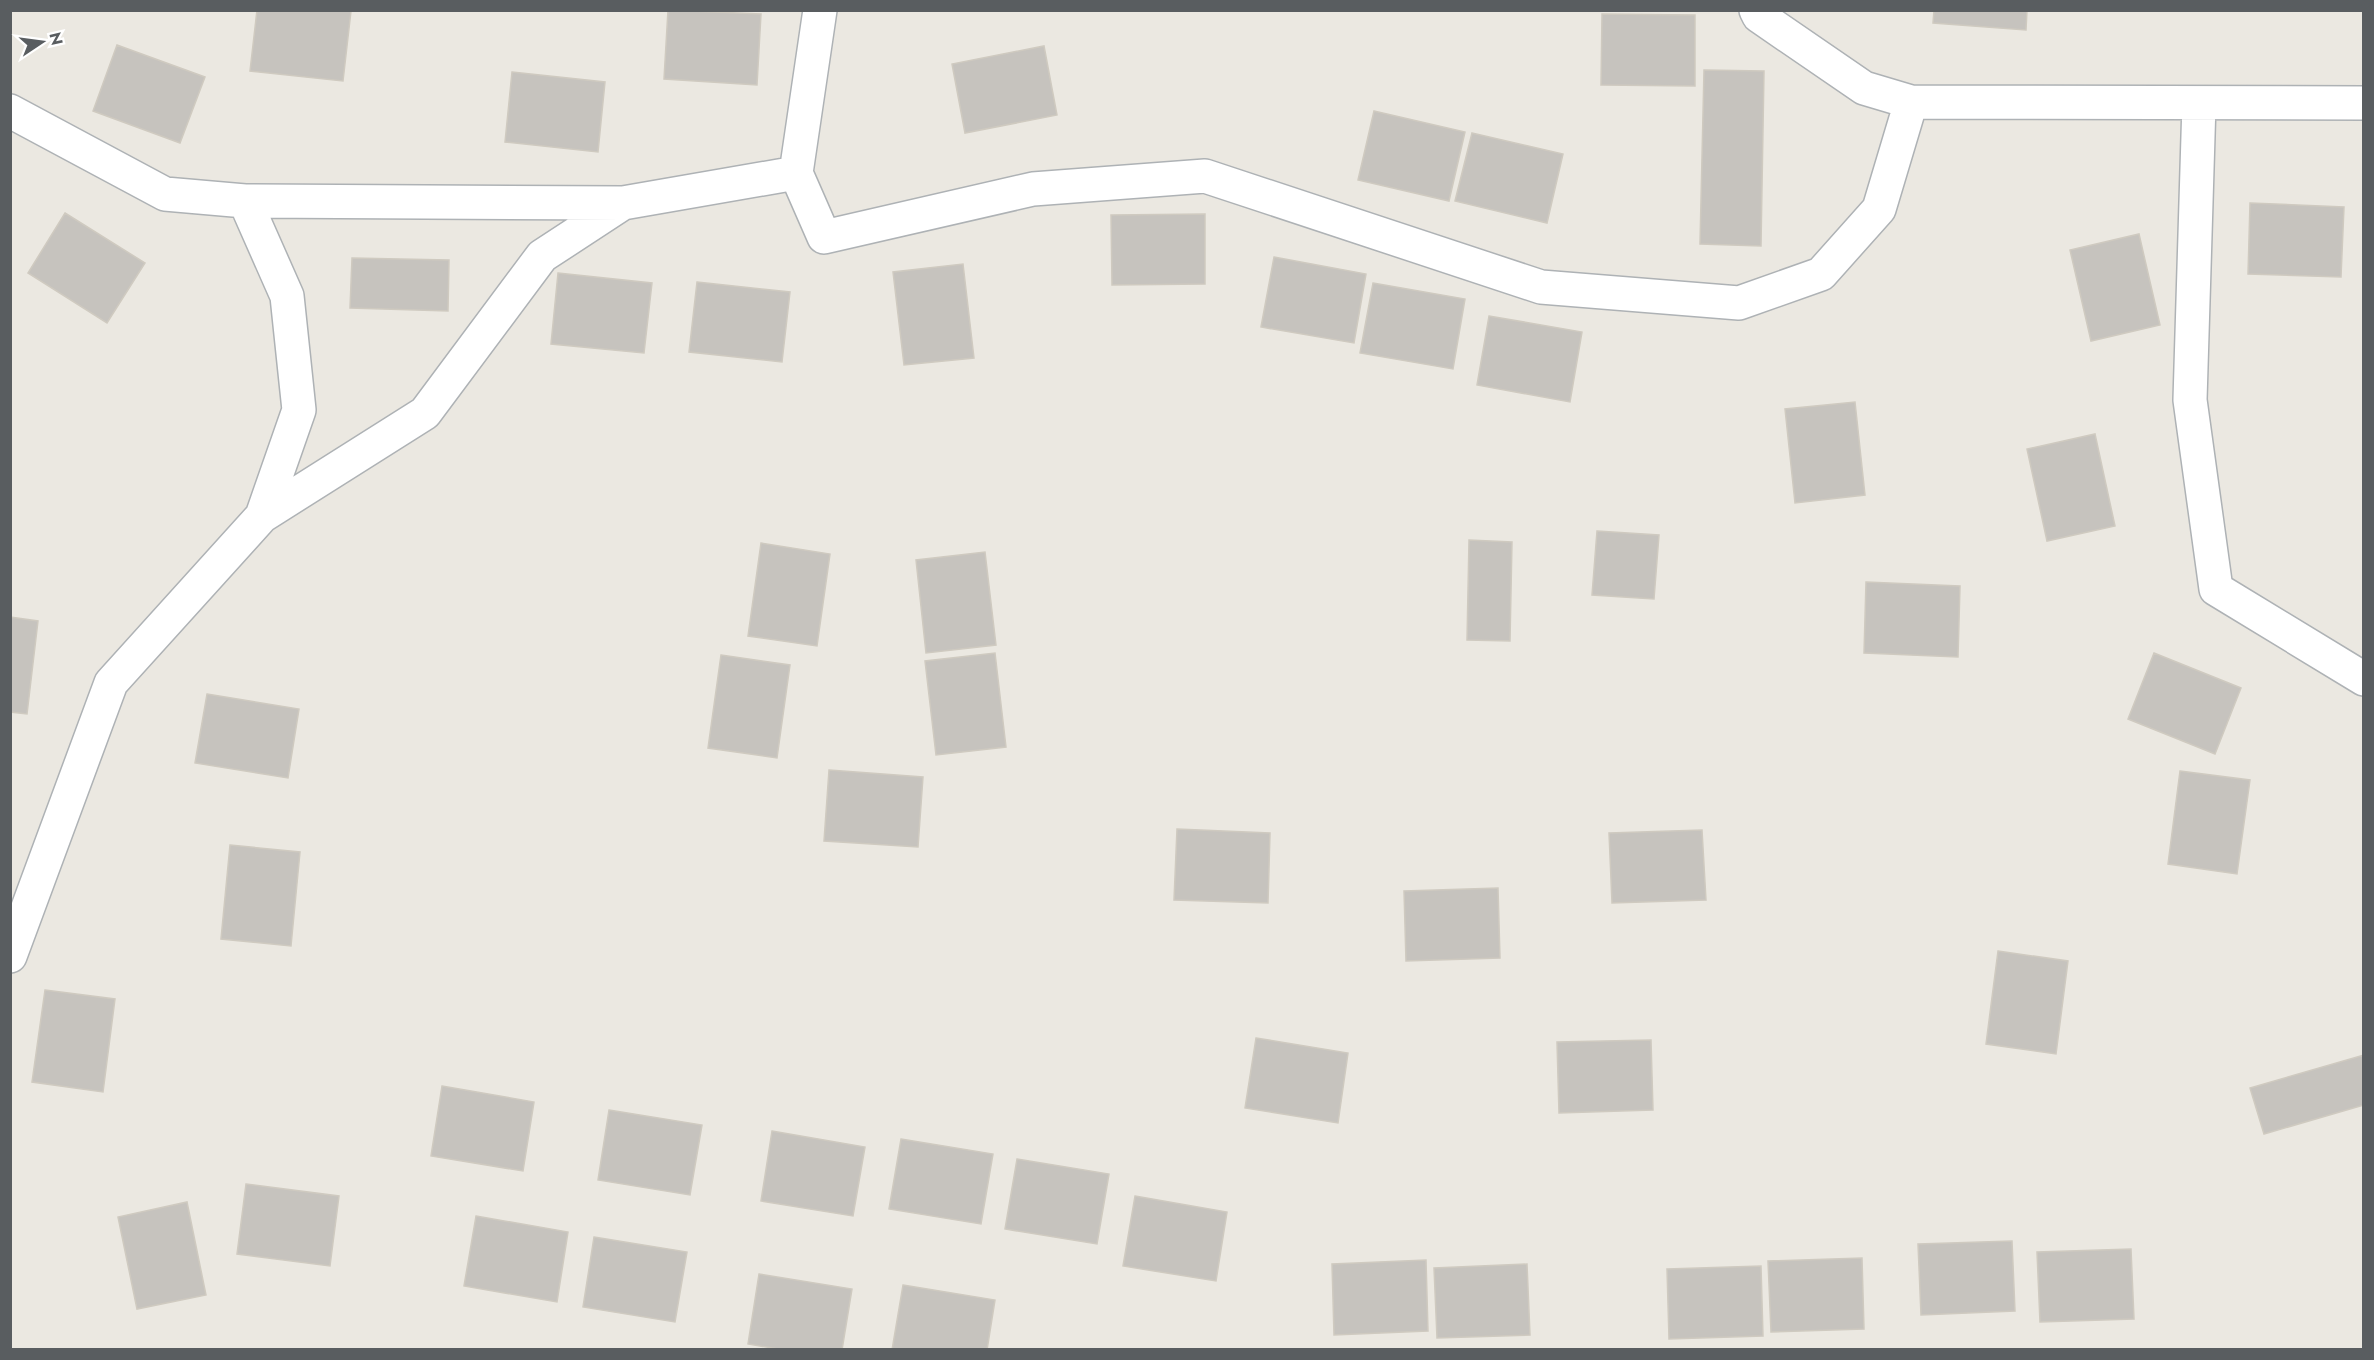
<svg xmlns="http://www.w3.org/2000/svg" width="2374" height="1360" font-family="Jost,sans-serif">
<rect width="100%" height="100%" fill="#ebe8e1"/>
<!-- building -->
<path fill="#c6c3be" stroke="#cfcac0" stroke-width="1.5" d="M257 10 351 11 343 81 250 71Z
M668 10 761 14 757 85 664 79Z
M1934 10H2027L2026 30 1933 23Z
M1602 14 1695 15V86L1601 85Z
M117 45 205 77 180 143 93 111Z
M1044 46 1057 115 965 133 952 64Z
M1704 70 1764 71 1761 246 1700 244Z
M512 72 605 82 598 152 505 142Z
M1374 111 1465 132 1449 201 1358 180Z
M1472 133 1563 154 1547 223 1455 201Z
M2250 203 2344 207 2341 277 2248 274Z
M65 213 145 263 107 323 28 273Z
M1205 214V284L1112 285 1111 215Z
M2139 234 2160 325 2091 341 2070 250Z
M1274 257 1366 274 1354 343 1261 327Z
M352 258 449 260 448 311 350 308Z
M963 264 974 358 904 365 893 272Z
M558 273 652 283 644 353 551 344Z
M697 282 790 292 782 362 689 352Z
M1373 283 1465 299 1453 369 1360 353Z
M1489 316 1582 332 1570 402 1477 385Z
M1855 402 1865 495 1795 503 1785 409Z
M2095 434 2115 526 2047 541 2027 449Z
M1597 531 1659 535 1654 599 1592 595Z
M1469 540 1512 542 1510 641 1467 640Z
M761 543 830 554 817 646 748 636Z
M985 552 996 645 926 653 916 560Z
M1866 582 1960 586 1958 657 1864 653Z
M10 617 38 621 27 714 10 712Z
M995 653 1006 747 936 755 925 661Z
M2154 653 2241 688 2215 754 2128 719Z
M721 655 790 665 777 758 708 748Z
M207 694 299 709 288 778 195 763Z
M829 770 923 777 918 847 824 841Z
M2180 771 2250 780 2237 874 2168 864Z
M1177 829 1270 833 1268 903 1174 900Z
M1702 830 1706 900 1612 903 1609 833Z
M230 845 300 852 291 946 221 939Z
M1498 888 1500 958 1406 961 1404 891Z
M1998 951 2068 961 2056 1054 1986 1044Z
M45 990 115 999 103 1092 32 1082Z
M1256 1038 1348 1053 1338 1123 1245 1108Z
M1651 1040 1653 1110 1559 1113 1557 1042Z
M2364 1055V1105L2264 1134 2250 1088Z
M442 1086 534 1102 523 1171 431 1156Z
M609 1110 702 1125 690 1195 598 1180Z
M772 1131 865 1147 853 1216 761 1201Z
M901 1139 993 1154 981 1224 889 1209Z
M1017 1159 1109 1174 1097 1244 1005 1229Z
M246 1184 339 1196 330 1266 237 1254Z
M1135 1196 1227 1212 1216 1281 1123 1266Z
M187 1202 206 1295 137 1309 118 1217Z
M476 1216 568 1232 557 1302 464 1286Z
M594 1237 687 1252 675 1322 583 1307Z
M2012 1241 2015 1311 1921 1315 1918 1244Z
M2131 1249 2134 1319 2040 1322 2037 1252Z
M1862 1258 1864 1329 1771 1332 1768 1261Z
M1426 1260 1428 1331 1334 1335 1332 1264Z
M1527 1264 1530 1335 1437 1338 1434 1268Z
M1761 1266 1763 1336 1669 1339 1667 1269Z
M759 1274 852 1289 842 1350H784L748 1344Z
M903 1285 995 1300 987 1350H892Z"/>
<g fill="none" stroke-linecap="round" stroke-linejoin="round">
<defs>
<path id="minor" d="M820 10 796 173 824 237 1033 189 1205 176 1541 287 1739 303 1821 274 1879 209 1911 102
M1756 10 1759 16 1864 88 1911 102 2364 103
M2199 103 2190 400 2216 589 2364 679
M10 111 165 194 245 201
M262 516 299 410 287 296 245 201 623 203
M10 956 111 683 262 516 425 413 542 256 623 203 796 173"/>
</defs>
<!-- minor casing -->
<use href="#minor" stroke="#aeb2b5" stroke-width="36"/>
<!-- minor -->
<use href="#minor" stroke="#fff" stroke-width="33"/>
</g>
<!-- border -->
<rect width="2374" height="1360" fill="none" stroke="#595d60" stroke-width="24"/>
<!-- north arrow -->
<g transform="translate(42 42) rotate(77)" stroke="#ffffff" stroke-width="4.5" paint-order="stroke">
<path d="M0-4.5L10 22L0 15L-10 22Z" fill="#595d60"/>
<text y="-9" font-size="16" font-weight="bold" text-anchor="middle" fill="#595d60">N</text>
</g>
</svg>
